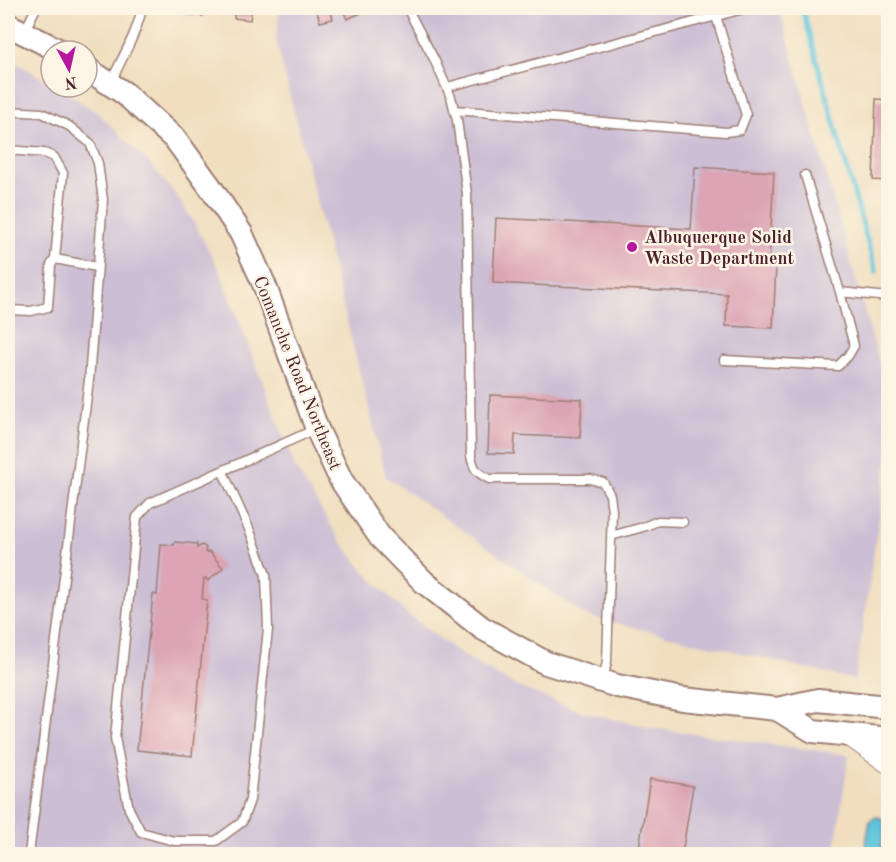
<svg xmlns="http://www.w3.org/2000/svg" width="896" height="862" font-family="'Old Standard TT',serif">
<rect width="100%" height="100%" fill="#fcf5e5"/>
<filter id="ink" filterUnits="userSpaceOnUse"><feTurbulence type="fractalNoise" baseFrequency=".0167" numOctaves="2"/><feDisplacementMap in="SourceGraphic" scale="12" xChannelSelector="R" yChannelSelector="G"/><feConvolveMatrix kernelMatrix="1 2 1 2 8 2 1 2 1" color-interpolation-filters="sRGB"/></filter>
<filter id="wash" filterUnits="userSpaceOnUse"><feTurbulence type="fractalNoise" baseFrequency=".008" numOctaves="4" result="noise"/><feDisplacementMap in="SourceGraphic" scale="24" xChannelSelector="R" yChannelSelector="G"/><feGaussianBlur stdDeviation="1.35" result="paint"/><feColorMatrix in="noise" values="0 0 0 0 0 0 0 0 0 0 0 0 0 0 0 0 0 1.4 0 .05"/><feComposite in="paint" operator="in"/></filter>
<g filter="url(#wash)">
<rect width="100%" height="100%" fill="#f0debe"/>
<!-- industrial -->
<path fill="#ccbed4" d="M280 8H779L888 393V458L855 680 586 616 386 477 276 40Z
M8 60 20 65 51 83V87H58L61 89 99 114 151 165 173 191 193 221 218 267 296 469 340 540 365 572 407 614 462 655 518 687 583 712 652 728 849 755 834 854H8Z"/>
<!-- water -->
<path fill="#5ec4db" stroke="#547283" stroke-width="1.5" d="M877 817 881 818 884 824V828L880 854H864L870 821 873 818Z"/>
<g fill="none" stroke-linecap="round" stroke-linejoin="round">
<!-- stream -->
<path stroke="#5ec4db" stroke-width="5" d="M802 8 876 272"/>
</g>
<g id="blocks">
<!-- building -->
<path fill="#dca4b4" d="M184 8H204L203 16 183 14Z
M235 8H252L250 20 234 18Z
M316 8H330L333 19 320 22Z
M342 8H367L368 10 347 19Z
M876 99 888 100V181L873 180Z
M695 167 774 172 769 265H776L773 328 726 326 727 294 493 283 496 218 691 229Z
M490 395 582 399 580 438 515 435 514 454 488 453Z
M175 542 197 544V548L202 545 204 546 206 548 205 552 207 553 209 551 223 568 208 581 206 578 204 579 202 599 207 600 192 756 137 750 153 594 157 595 161 544 174 545Z
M650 779 693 786 682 854H638Z"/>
</g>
</g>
<g filter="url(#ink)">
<use href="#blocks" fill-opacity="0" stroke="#9d7e74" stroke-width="1.5"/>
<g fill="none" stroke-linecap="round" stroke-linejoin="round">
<defs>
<path id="service" d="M407 8 434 59 451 97 457 120 467 194 471 456C474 470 476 472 489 479H590L603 482 610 495 612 511 607 661 603 681
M24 32 36 8
M111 82C122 58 137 33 142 8
M447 87 747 8
M454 110 726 132 740 130 746 115 716 16
M8 111 42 113 69 126 90 143 98 163 103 200 89 380 29 854
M8 150 44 153 54 157 63 173 55 259
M805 175 840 292
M8 310 31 311 48 307 51 265 55 259 97 267
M724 360 838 366 848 356 854 346 840 292 888 297
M223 472 250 531 266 575 268 629 250 800 242 822 216 841H174L141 832 129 809 115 738 137 517 150 503 316 429
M611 536 643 527 658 521 683 522"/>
<path id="tertiary" d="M848 735 888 763"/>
<path id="secondary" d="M8 25 60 51
M87 69 124 93 176 140 211 188 241 233 264 284 317 429 341 480 380 537 424 582 482 628 546 663 617 686 683 699 777 709 818 700 888 707
M777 709 813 731 888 739"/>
</defs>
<!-- service casing -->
<use href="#service" stroke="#9d7e74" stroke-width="11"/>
<!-- tertiary casing -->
<use href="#tertiary" stroke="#9d7e74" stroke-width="22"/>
<!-- secondary casing -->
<use href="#secondary" stroke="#9d7e74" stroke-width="26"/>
<!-- service -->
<use href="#service" stroke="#fff" stroke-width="8"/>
<!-- tertiary -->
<use href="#tertiary" stroke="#fff" stroke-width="20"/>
<!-- secondary -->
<use href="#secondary" stroke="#fff" stroke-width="22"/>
</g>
</g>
<!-- markers -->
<circle fill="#b5179e" stroke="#fcf5e5" stroke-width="2" cx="632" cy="247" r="6"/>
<g text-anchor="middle" stroke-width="5" stroke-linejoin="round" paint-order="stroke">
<!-- poi labels -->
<g font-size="18" font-weight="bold" fill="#4a1f2b" stroke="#fcf5e5" text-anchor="start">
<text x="644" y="243">Albuquerque Solid<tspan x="644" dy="21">Waste Department</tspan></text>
</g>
<!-- street labels -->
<g font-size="18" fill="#4a1f2b" stroke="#fcf5e5">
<text transform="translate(298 373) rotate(68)" y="6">Comanche Road Northeast</text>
</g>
</g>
<!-- margin -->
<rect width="896" height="862" fill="none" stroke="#fcf5e5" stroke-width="30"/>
<!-- north arrow -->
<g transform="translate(69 69) rotate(172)"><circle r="28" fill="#fcf5e5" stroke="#b59f9b" stroke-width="1.5"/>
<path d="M0-4.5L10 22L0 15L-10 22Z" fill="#b5179e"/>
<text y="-9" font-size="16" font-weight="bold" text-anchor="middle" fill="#4a1f2b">N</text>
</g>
</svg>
